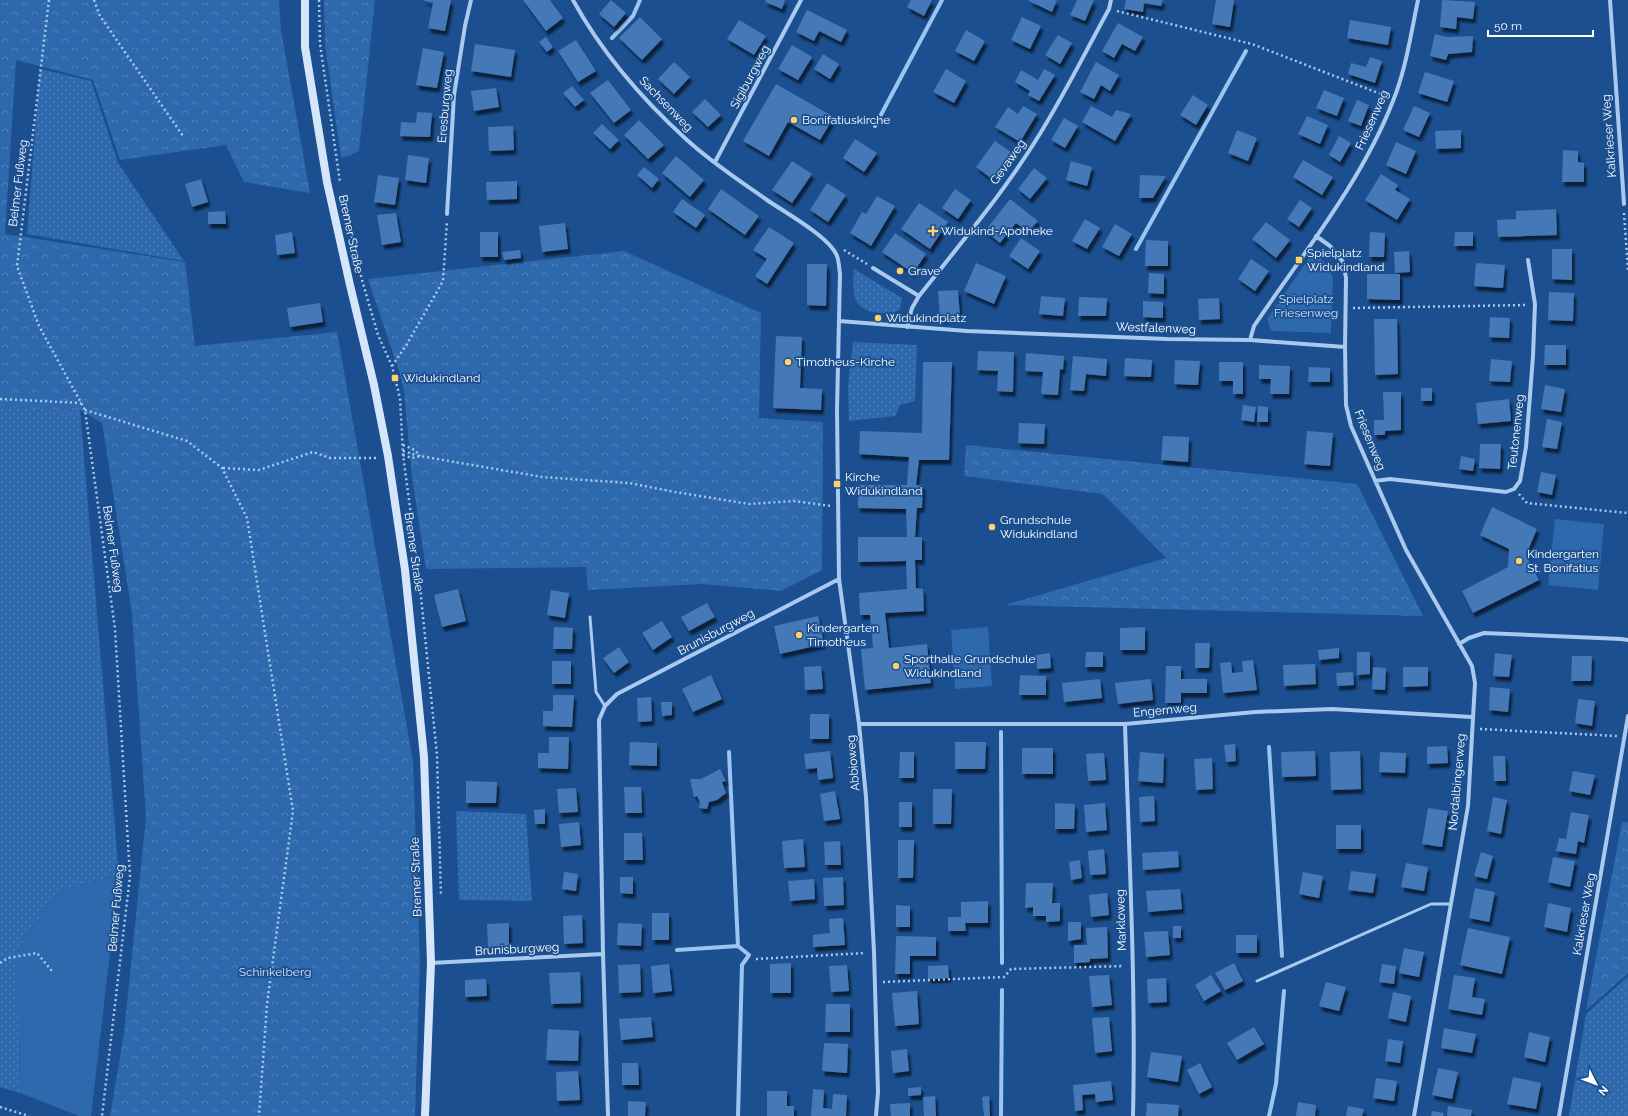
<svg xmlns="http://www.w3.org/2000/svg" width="1628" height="1116" font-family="Raleway,sans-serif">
<defs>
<pattern id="grass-dots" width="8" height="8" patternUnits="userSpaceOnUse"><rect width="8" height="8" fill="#2e69ad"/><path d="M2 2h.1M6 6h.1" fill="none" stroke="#4d80b9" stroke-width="1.8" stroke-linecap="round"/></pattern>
<pattern id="forest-crowns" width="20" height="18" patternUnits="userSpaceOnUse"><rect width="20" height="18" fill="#2e69ad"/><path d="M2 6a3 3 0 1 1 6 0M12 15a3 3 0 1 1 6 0" fill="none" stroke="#4d80b9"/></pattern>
<filter id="shadow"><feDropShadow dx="2.5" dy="4.5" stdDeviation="1" flood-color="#0009"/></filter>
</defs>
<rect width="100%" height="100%" fill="#1b4f8f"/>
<!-- grass -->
<path fill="url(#grass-dots)" d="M40 69 91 81 118 163 184 261 27 234Z
M854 269 902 298 900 309C893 314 889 313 880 313 850 310 853 293 854 269Z
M853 342 917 345 915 401 900 405 895 416 849 421 848 385Z
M0 408 80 410 119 875 63 890 26 933 18 952 20 1093 0 1087Z
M456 811 526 814 532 901 459 900Z
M1628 977V1116H1569L1586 1014Z"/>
<!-- forest -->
<path fill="url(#forest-crowns)" d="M0 0H279L281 30 310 193 244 182 226 145 120 160 93 80 16 60 5 234 185 262 195 346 337 332 413 761 420 962 415 1116H110L124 1033 146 817 132 613 102 423 80 410 0 408Z
M324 0H375L359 151 348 156 341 157 325 44Z
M624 251 761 313 759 418 823 422 822 570 781 591 703 584 588 590 586 567 426 569 412 477 404 392 401 377 368 279Z
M966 445 1357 484 1423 616 1005 605 1166 558 1103 494 964 476Z
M1622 822H1628V973L1586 1010Z"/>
<!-- park -->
<path fill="#2e69ad" d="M1314 251 1328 266 1333 278 1331 333 1271 331 1267 319Z
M1555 519 1604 524 1598 590 1548 585Z
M988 627 992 686 955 689 951 630Z
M119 875 91 1116H79L20 1093 18 952 26 933 63 890Z"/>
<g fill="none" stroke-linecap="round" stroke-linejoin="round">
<!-- stream -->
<path stroke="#9cc4f0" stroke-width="4" d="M612 38 633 16 640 0
M875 126 942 0
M1136 249 1246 51
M1001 732 1002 963
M1269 747 1282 956
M729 752 738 946 749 955 742 965 738 1116
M677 950 738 946
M1001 1116 1002 990
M1269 1116 1276 1084 1284 991"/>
</g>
<!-- building -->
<path fill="#4478b7" filter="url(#shadow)" d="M422 0H451L445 31 428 28 433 3Z
M523 0H550L563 18 546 31Z
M611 0 626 13 614 27 599 14Z
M766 0H785L782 9 765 2Z
M911 0H932L924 16 907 7Z
M1029 0H1057L1052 12 1029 1Z
M1077 0H1094L1085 21 1070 15Z
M1126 0H1163L1161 6 1144 3 1143 12 1124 9Z
M1216 0H1234L1230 27 1212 24Z
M1442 0 1475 2 1473 19 1457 17 1456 29 1440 27Z
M807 10 847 30 841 42 819 31 814 41 796 32Z
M640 17 662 39 642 60 619 38Z
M1022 17 1041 26 1030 49 1011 40Z
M739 20 766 36 754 55 727 39Z
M1350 20 1391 27 1388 45 1347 38Z
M1118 23 1143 37 1135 51 1122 44 1114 58 1102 51Z
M966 30 985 41 974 61 955 51Z
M1435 34 1447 37 1473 36 1472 52 1448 54 1446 60 1430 56Z
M1058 35 1072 43 1060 64 1045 55Z
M546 37 553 47 547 52 539 42Z
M576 40 596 71 578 82 558 51Z
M475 44 515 50 511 77 471 71Z
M792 45 812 57 798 80 778 69Z
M423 48 444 52 437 88 416 85Z
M823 54 839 64 830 79 814 69Z
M1370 57 1382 61 1375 83 1348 74 1351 63 1366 67Z
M674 62 690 77 674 94 658 79Z
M1096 62 1119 75 1110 91 1101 85 1094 99 1080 92Z
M946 69 966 81 954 103 933 92Z
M1044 69 1055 75 1039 101 1028 95 1030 91 1015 82 1021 70 1038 80Z
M1425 72 1454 81 1447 102 1418 93Z
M608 80 631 110 614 123 590 93Z
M776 84 834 117 820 140 788 122 769 156 743 141Z
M572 86 584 100 575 107 563 93Z
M496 88 499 107 474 111 471 91Z
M1324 90 1344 98 1337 116 1316 108Z
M1193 95 1208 105 1196 125 1180 115Z
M705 99 721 115 708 127 692 112Z
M1357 100 1369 105 1361 126 1348 121Z
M1023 106 1037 114 1020 142 995 127 1008 107 1018 114Z
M1091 106 1112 117 1116 110 1131 114 1115 141 1082 122Z
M1414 106 1430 113 1419 137 1403 130Z
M417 112 432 113 430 137 400 136 401 122 416 123Z
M1307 116 1328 125 1320 144 1298 134Z
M1064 118 1078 126 1065 148 1051 140Z
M639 120 664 145 648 159 624 135Z
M602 124 619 140 610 149 593 133Z
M513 126 514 150 489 151 488 127Z
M1237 130 1257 138 1248 161 1228 153Z
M1461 130V148L1436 149 1435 131Z
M1339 136 1351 143 1340 162 1329 155Z
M855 139 877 153 864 172 843 158Z
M995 141 1011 152 992 179 976 167Z
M1396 142 1416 151 1406 174 1386 165Z
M1563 150 1578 151V162L1584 163V182H1562Z
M408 155 429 158 426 183 405 180Z
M676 156 704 180 690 197 662 173Z
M1303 160 1333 177 1322 195 1293 177Z
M792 161 812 174 792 203 772 190Z
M1071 161 1092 167 1087 186 1066 180Z
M644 167 659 179 652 188 637 175Z
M1034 168 1047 178 1030 199 1018 189Z
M1381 174 1398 185 1395 190 1410 199 1397 220 1365 200Z
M378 175 399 178 395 205 374 202Z
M1140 175 1166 176 1153 198H1139Z
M201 179 208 202 192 207 185 184Z
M517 181V199L487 200 486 182Z
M827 183 846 195 828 222 810 210Z
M721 189 759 216 745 235 708 209Z
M955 189 971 200 958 219 942 208Z
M877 196 895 206 871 246 850 233 862 212 866 214Z
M682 199 705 215 696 228 673 212Z
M1010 199 1038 221 1028 232 1016 223 1000 243 985 231Z
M1300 200 1312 208 1299 227 1287 219Z
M919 203 948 222 930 249 901 229Z
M1556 209 1557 235 1498 237 1497 220 1516 219V211Z
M225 211 226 224H208V212Z
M396 213 401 242 382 245 377 215Z
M1085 219 1100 228 1087 249 1072 241Z
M1266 222 1290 240 1276 258 1252 239Z
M565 223 568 249 542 252 539 226Z
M1115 224 1132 234 1119 256 1102 247Z
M769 227 794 243 767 284 755 276 767 259 753 250Z
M292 232 295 253 277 255 275 235Z
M480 232H498V257H480Z
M1370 232 1385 233 1384 257H1369Z
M1455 232H1473V246H1454Z
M895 233 926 254 913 273 882 252Z
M1021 238 1040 251 1028 269 1009 256Z
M1146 240 1168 241V266H1145Z
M1552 249H1572V280L1552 279Z
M520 250 521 258 504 260 502 252Z
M1409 251 1410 272 1395 273 1394 252Z
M1251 259 1269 271 1255 291 1238 279Z
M976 263 1006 276 994 304 964 291Z
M1476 263 1505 265 1503 288 1474 286Z
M807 264H827L826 306 807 305Z
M1149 273 1164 274V294L1148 293Z
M1367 274H1400V300L1367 299Z
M958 290 960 317 940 319 938 291Z
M1549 292 1574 293 1573 321 1548 320Z
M1041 296 1065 298 1063 316 1039 314Z
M1079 297 1107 298 1106 316H1078Z
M1219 298 1220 319 1199 320 1198 299Z
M1143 301 1163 302V318L1143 317Z
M320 303 323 322 290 327 287 308Z
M1490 317 1510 318 1509 338 1489 337Z
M1374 319H1397L1398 374 1375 375Z
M776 336 802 337 800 388 822 389 821 410 773 408Z
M1545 345H1566V365H1544Z
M978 351 1014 352 1013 392 997 391 998 371 977 370Z
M1026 353 1064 356 1063 370 1060 369 1058 395 1041 394 1043 372 1025 371Z
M1073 356 1107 359 1106 376 1086 374 1084 391 1070 390Z
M1125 358 1152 360 1151 377 1124 376Z
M1491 359 1512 361 1510 382 1489 381Z
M1175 360 1200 361 1198 385 1174 384Z
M923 362H952L949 460H919L916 485H923L922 508H917L915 537H922V560H915L916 588 923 589 924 611 885 613 889 648 927 644 931 683 865 690 861 649 873 648 870 615H860L859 593 907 589 906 561 858 562V537H907L906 509 858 508V485H907L909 457 859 454 860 431 922 433Z
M1219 362H1243V394H1233V381H1219Z
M1259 365 1290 366 1289 394H1270L1271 379H1259Z
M1309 367 1330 368V382H1308Z
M1545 385 1565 389 1561 412 1541 409Z
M1421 388H1432V401H1421Z
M1383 392H1401V430L1385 431V435H1374V420H1384Z
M1509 399 1511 421 1478 424 1476 403Z
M1243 405 1256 407 1254 422 1241 420Z
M1258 406 1268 407V422H1257Z
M1547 419 1562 422 1557 449 1542 447Z
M1019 423 1045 424 1044 444 1018 443Z
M1307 431 1333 433 1330 466 1304 464Z
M1163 436 1189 437 1188 462 1161 460Z
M1480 444H1501L1500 469 1479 468Z
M1461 456 1475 459 1473 471 1459 469Z
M1541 472 1556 475 1552 495 1537 492Z
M1492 507 1537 529 1526 555 1539 580 1473 613 1462 591 1508 567 1509 549 1480 535Z
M458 589 466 621 442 627 434 595Z
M551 590 569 593 565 618 547 615Z
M707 603 715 617 689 631 681 617Z
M818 616 824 644 780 654 774 626Z
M662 621 672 637 653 650 642 633Z
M554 627 573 628 572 649H553Z
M1145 627V650H1120V628Z
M1195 643H1210L1209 668H1195Z
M619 647 629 662 614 673 603 658Z
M1339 648V658L1319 660 1318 650Z
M1086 652H1103V667H1085Z
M1357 652H1370V674L1357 675Z
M1050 653 1051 668 1037 669 1036 655Z
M1495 653 1512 655 1509 677 1493 676Z
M1572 656H1592L1591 681H1571Z
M1253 660 1257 690 1223 693 1220 663 1231 662 1232 673 1243 672 1242 661Z
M552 661H571V684H552Z
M1315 664 1316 684 1284 686 1283 665Z
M821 666 823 689 805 690 804 667Z
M1166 666H1181V679H1207V693H1181V703H1165Z
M1373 667 1386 668 1385 690 1372 689Z
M1403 667H1428V686L1403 687Z
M1353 672 1354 685 1337 686 1336 673Z
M711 675 722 699 693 712 682 689Z
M1020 675 1046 676V695H1019Z
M1100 679 1102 698 1064 702 1062 683Z
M1151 679 1153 700 1118 704 1115 683Z
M1490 687 1510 689 1508 712 1489 710Z
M553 695H574L572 727 543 726V711H553Z
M651 697 652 721 638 722 637 698Z
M1578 699 1595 701 1592 726 1575 723Z
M661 702H672V715L662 716Z
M810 714H829V739H810Z
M549 737H569L568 769 538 768V753H549Z
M630 742 657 743V766L629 765Z
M955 742H986L985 769H955Z
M1235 744 1236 761 1226 762 1224 745Z
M1447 746 1448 763 1427 764V747Z
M1022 748H1053V774H1022Z
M830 751 833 778 818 780 817 768 806 769 804 754Z
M1315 751 1316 776 1282 777 1281 752Z
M1360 751 1361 789 1331 790 1330 752Z
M900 752H914V778H899Z
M1140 752 1164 754 1163 783 1138 781Z
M1380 752 1406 753 1405 773 1379 772Z
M1104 753 1106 780 1088 781 1086 754Z
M1493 756H1505L1506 781H1494Z
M1212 758 1213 789 1196 790 1194 759Z
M720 769 726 781 722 782 726 793 717 800 709 802 707 809 699 808 700 802 697 796 694 797 690 779H701Z
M1573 771 1595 775 1590 795 1569 791Z
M466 781 497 782 496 803H466Z
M624 787H641L642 813H625Z
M576 788 578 812 559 813 557 789Z
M933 789H952L951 824H933Z
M835 791 840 819 824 821 820 794Z
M1154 796 1155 821 1140 822 1139 797Z
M1493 797 1507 800 1501 834 1487 831Z
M899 802H912V827H899Z
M1055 803 1075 804 1074 829H1055Z
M1105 803 1107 830 1086 832 1084 805Z
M1428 808 1448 811 1442 847 1422 844Z
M545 809V824H535L534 810Z
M1571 812 1589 815 1584 843 1578 841 1576 854 1556 851 1559 838 1566 839Z
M579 822 581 845 561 847 559 824Z
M1336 825H1361V849H1336Z
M624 833H642L643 860H624Z
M803 839 805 867 784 868 782 841Z
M898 840H914L913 878H898Z
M840 841 841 865H825L824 842Z
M1104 849 1106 874 1090 875 1088 851Z
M1178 851 1179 867 1143 870 1142 853Z
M1481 852 1493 856 1487 879 1474 876Z
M1553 857 1575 861 1570 887 1548 882Z
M1080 860 1082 878 1071 880 1069 862Z
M1406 863 1428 867 1424 891 1401 887Z
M1351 871 1376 874 1373 893 1348 890Z
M564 872 578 874 576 891 562 889Z
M1303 872 1323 876 1319 898 1299 894Z
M620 877H633V894L620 893Z
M843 877 844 905 824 906 823 878Z
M814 879 815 899 790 901 788 881Z
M1026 883H1053L1052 903H1060V921L1046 922V916H1033V907L1025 908Z
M1475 888 1495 892 1489 922 1469 918Z
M1180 889 1182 909 1148 912 1146 891Z
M1107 893 1109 915 1091 917 1089 895Z
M988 901V923H965L966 931H948V917H961V902Z
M1548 903 1571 908 1567 932 1544 927Z
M896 905 910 906V927H896Z
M652 913H669V940H652Z
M582 915 583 943 564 944 563 916Z
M843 918 845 945 813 947V935L830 933 829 919Z
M1068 922H1081V939L1068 941Z
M509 923V948H488L487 924Z
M618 923 642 924 641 946 617 945Z
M1173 926H1181V938H1173Z
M1107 927 1108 958 1090 959V962L1074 963V945H1087L1086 928Z
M1468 928 1510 937 1502 974 1460 965Z
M1168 931 1170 955 1146 957 1144 932Z
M1236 935H1257V953H1236Z
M896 936 936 937V956H910V974H895Z
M1404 948 1424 952 1419 977 1399 973Z
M791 963V993H770V964Z
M1234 963 1243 981 1225 990 1215 973Z
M640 964 641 992 619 993 618 965Z
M669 964 672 991 653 993 651 966Z
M1382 964 1396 966 1394 984 1379 982Z
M847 965 849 991 831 992 829 966Z
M948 965 949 978 928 979V966Z
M580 972 581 1003 551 1004 549 973Z
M1109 975 1112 1005 1092 1007 1089 976Z
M1211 975 1221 991 1204 1001 1195 985Z
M1454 975 1475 978 1472 997 1485 999 1482 1015 1448 1009Z
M1166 978 1167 1002 1148 1003 1147 979Z
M486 979 487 996 465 997V980Z
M1326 982 1346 987 1339 1011 1319 1006Z
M917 991 919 1024 895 1026 892 993Z
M1393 992 1411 996 1406 1022 1388 1018Z
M826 1004H850V1032H825Z
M651 1017 653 1037 621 1040 619 1019Z
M1109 1017 1112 1051 1095 1053 1092 1018Z
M1254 1027 1264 1044 1237 1060 1227 1043Z
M1444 1028 1476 1034 1472 1053 1441 1048Z
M548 1029 579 1031 578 1061 546 1060Z
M1529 1032 1550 1037 1545 1062 1524 1057Z
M1388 1039 1403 1041 1400 1063 1385 1061Z
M824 1043 848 1044 847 1073 822 1071Z
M907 1049 909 1071 893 1073 891 1051Z
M1151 1052 1182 1056 1178 1082 1147 1077Z
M622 1063H638L639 1085H622Z
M1200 1063 1212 1087 1199 1094 1187 1070Z
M1438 1068 1458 1072 1452 1099 1432 1095Z
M578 1071 580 1100 557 1101 556 1072Z
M1513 1077 1541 1083 1536 1109 1507 1104Z
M1376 1078 1397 1081 1394 1101 1373 1098Z
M1111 1081 1113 1100 1096 1102 1095 1094 1082 1095 1083 1110 1075 1111 1073 1085Z
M921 1087V1095L908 1096V1088Z
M813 1089 824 1090 823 1108 832 1109 833 1094 847 1095 846 1116H811Z
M767 1091H787V1106H794V1116H767Z
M935 1096 936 1116H924L923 1097Z
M989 1096 990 1116H984L982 1097Z
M628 1101 646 1102 645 1116H628Z
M1298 1102 1316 1105 1315 1116H1296Z
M910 1103V1116H891L890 1104Z
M1147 1103 1179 1105 1178 1116H1146Z
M1348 1106 1364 1109 1362 1116H1346Z
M1448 1106 1472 1110 1471 1116H1447Z
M1432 1111 1444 1113 1443 1116H1431Z"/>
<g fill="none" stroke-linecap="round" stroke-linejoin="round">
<!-- path -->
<path stroke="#a9c9ee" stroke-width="2.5" stroke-dasharray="2 3" stroke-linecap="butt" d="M49 0 17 266 39 326 85 410 115 629 130 876 102 1116
M94 0 100 16 183 136
M319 0 320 44 340 182
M1117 11 1252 44 1386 96
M343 197 362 280 378 335 392 366 400 398 403 455 418 567 437 755 441 896
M1624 213 1628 270
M844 250 867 264
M1353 308 1526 305
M392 366 407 344 443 281 447 221
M0 399 81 403
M85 410 187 441 222 468 247 518 293 811 267 1004 259 1116
M403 445 415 450 420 456
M403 451 419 456
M403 455 412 458 420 456 542 477 629 483 675 492 749 504 794 501 831 506
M223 468 259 470 313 452 330 458H378
M1519 494 1527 503 1628 513
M1480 729 1617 736
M756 959 865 953
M0 963 8 958 37 953 52 971
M883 982 1004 977 1011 969 1124 966
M0 1107 29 1116"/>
<!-- service -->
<path stroke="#a9c9ee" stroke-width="3" d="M590 617 596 692 605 706
M1257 981 1431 904H1451"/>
<!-- minor -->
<path stroke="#a9c9ee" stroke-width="4" d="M573 0C602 53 643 100 687 140 711 162 740 181 767 200 784 212 830 237 837 256 839 261 839 268 840 274L837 410 839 579 859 724 866 797 874 952 878 1092 876 1116
M1610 0 1624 204
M715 162 801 0
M447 214 454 95 465 26 471 0
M1316 236 1330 246 1343 262 1346 278 1345 347 1346 405 1351 426 1406 550 1472 666 1475 683 1468 806 1414 1116
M873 268 919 296
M839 321 967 331 1167 339 1250 340 1345 347
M907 327 912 308 919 296C956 249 996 202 1029 151 1059 106 1083 56 1109 9L1111 0
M1250 340 1254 326C1302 255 1362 181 1393 101 1406 69 1411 33 1418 0
M1375 481 1390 479 1506 492 1514 489 1520 481 1526 447 1533 356 1535 304 1528 260
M1459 644 1469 638 1484 633 1621 639 1628 640
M859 724H1125L1255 712 1332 709 1472 717
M1125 724C1129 854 1136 985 1133 1116
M431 963 603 954
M608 1116 603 954 599 720 605 706 617 694 839 579
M1559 1116 1628 716"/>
<!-- secondary -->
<path stroke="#d6e6fa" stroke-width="8" d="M305 0V47L327 182 350 285 374 385 388 456 405 570 424 757 431 963 425 1116"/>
</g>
<!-- markers -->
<g fill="#ffd166" stroke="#1b4f8f" stroke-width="1.5">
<circle cx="794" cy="120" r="4"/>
<path d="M931 225h4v4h4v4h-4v4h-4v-4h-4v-4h4z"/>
<rect x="1295" y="256" width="8" height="8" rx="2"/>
<circle cx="900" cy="271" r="4"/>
<circle cx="878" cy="318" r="4"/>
<circle cx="788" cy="362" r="4"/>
<rect x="391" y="374" width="8" height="8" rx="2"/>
<rect x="833" y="480" width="8" height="8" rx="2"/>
<circle cx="992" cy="527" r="4"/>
<circle cx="1519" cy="561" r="4"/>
<circle cx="799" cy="635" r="4"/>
<circle cx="896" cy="666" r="4"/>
</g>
<g text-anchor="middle" stroke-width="3.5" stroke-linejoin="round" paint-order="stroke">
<!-- street labels -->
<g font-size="12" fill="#fff" stroke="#1b4f8f">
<text transform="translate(750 77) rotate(-62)" y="4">Sigiburgweg</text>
<text transform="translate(666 104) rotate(46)" y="4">Sachsenweg</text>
<text transform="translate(445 106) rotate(-85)" y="4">Eresburgweg</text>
<text transform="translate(1372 120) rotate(-66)" y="4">Friesenweg</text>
<text transform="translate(1609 136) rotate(-94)" y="4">Kalkrieser Weg</text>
<text transform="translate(1008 162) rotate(-55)" y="4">Gevaweg</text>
<text transform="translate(18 183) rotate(-83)" y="4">Belmer Fußweg</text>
<text transform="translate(351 234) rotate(78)" y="4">Bremer Straße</text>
<text transform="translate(1156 328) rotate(2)" y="4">Westfalenweg</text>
<text transform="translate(1516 432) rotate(-84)" y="4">Teutonenweg</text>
<text transform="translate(1370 440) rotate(68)" y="4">Friesenweg</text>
<text transform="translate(113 549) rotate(82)" y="4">Belmer Fußweg</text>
<text transform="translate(414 552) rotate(82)" y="4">Bremer Straße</text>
<text transform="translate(716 632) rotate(-28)" y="4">Brunisburgweg</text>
<text transform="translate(1165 710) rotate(-5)" y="4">Engernweg</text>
<text transform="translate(853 763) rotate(-95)" y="4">Abbioweg</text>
<text transform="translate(1457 782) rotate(-85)" y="4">Nordalbingerweg</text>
<text transform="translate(416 877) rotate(-92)" y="4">Bremer Straße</text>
<text transform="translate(116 908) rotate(-85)" y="4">Belmer Fußweg</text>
<text transform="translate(1584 914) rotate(-80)" y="4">Kalkrieser Weg</text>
<text transform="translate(1121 920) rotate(-92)" y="4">Markloweg</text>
<text transform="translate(517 949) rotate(-3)" y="4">Brunisburgweg</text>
</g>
<!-- poi labels -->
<g font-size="12" fill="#fff" stroke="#1b4f8f" text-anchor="start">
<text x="802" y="124">Bonifatiuskirche</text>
<text x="941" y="235">Widukind-Apotheke</text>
<text x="1307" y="257">Spielplatz<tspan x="1307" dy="14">Widukindland</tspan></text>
<text x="908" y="275">Grave</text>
<text x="886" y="322">Widukindplatz</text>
<text x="796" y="366">Timotheus-Kirche</text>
<text x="403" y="382">Widukindland</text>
<text x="845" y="481">Kirche<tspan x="845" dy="14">Widukindland</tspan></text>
<text x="1000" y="524">Grundschule<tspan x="1000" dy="14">Widukindland</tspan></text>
<text x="1527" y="558">Kindergarten<tspan x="1527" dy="14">St. Bonifatius</tspan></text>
<text x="807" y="632">Kindergarten<tspan x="807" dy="14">Timotheus</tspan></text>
<text x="904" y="663">Sporthalle Grundschule<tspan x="904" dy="14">Widukindland</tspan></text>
</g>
<!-- park labels -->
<g font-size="12" fill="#cfe3fa" stroke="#1b4f8f">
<text x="1306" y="303">Spielplatz<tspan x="1306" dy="14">Friesenweg</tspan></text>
<text x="275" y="976">Schinkelberg</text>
</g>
</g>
<!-- north arrow -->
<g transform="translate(1596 1084) rotate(132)" stroke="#1b4f8f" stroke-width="3" paint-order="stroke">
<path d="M0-3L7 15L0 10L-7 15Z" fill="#ffffff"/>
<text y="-6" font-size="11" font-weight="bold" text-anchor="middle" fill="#ffffff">N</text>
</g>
<!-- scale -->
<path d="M1488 30v6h105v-6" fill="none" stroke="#ffffff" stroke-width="2"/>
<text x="1494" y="30" font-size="12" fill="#ffffff" stroke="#1b4f8f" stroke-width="3" paint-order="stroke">50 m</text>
</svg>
